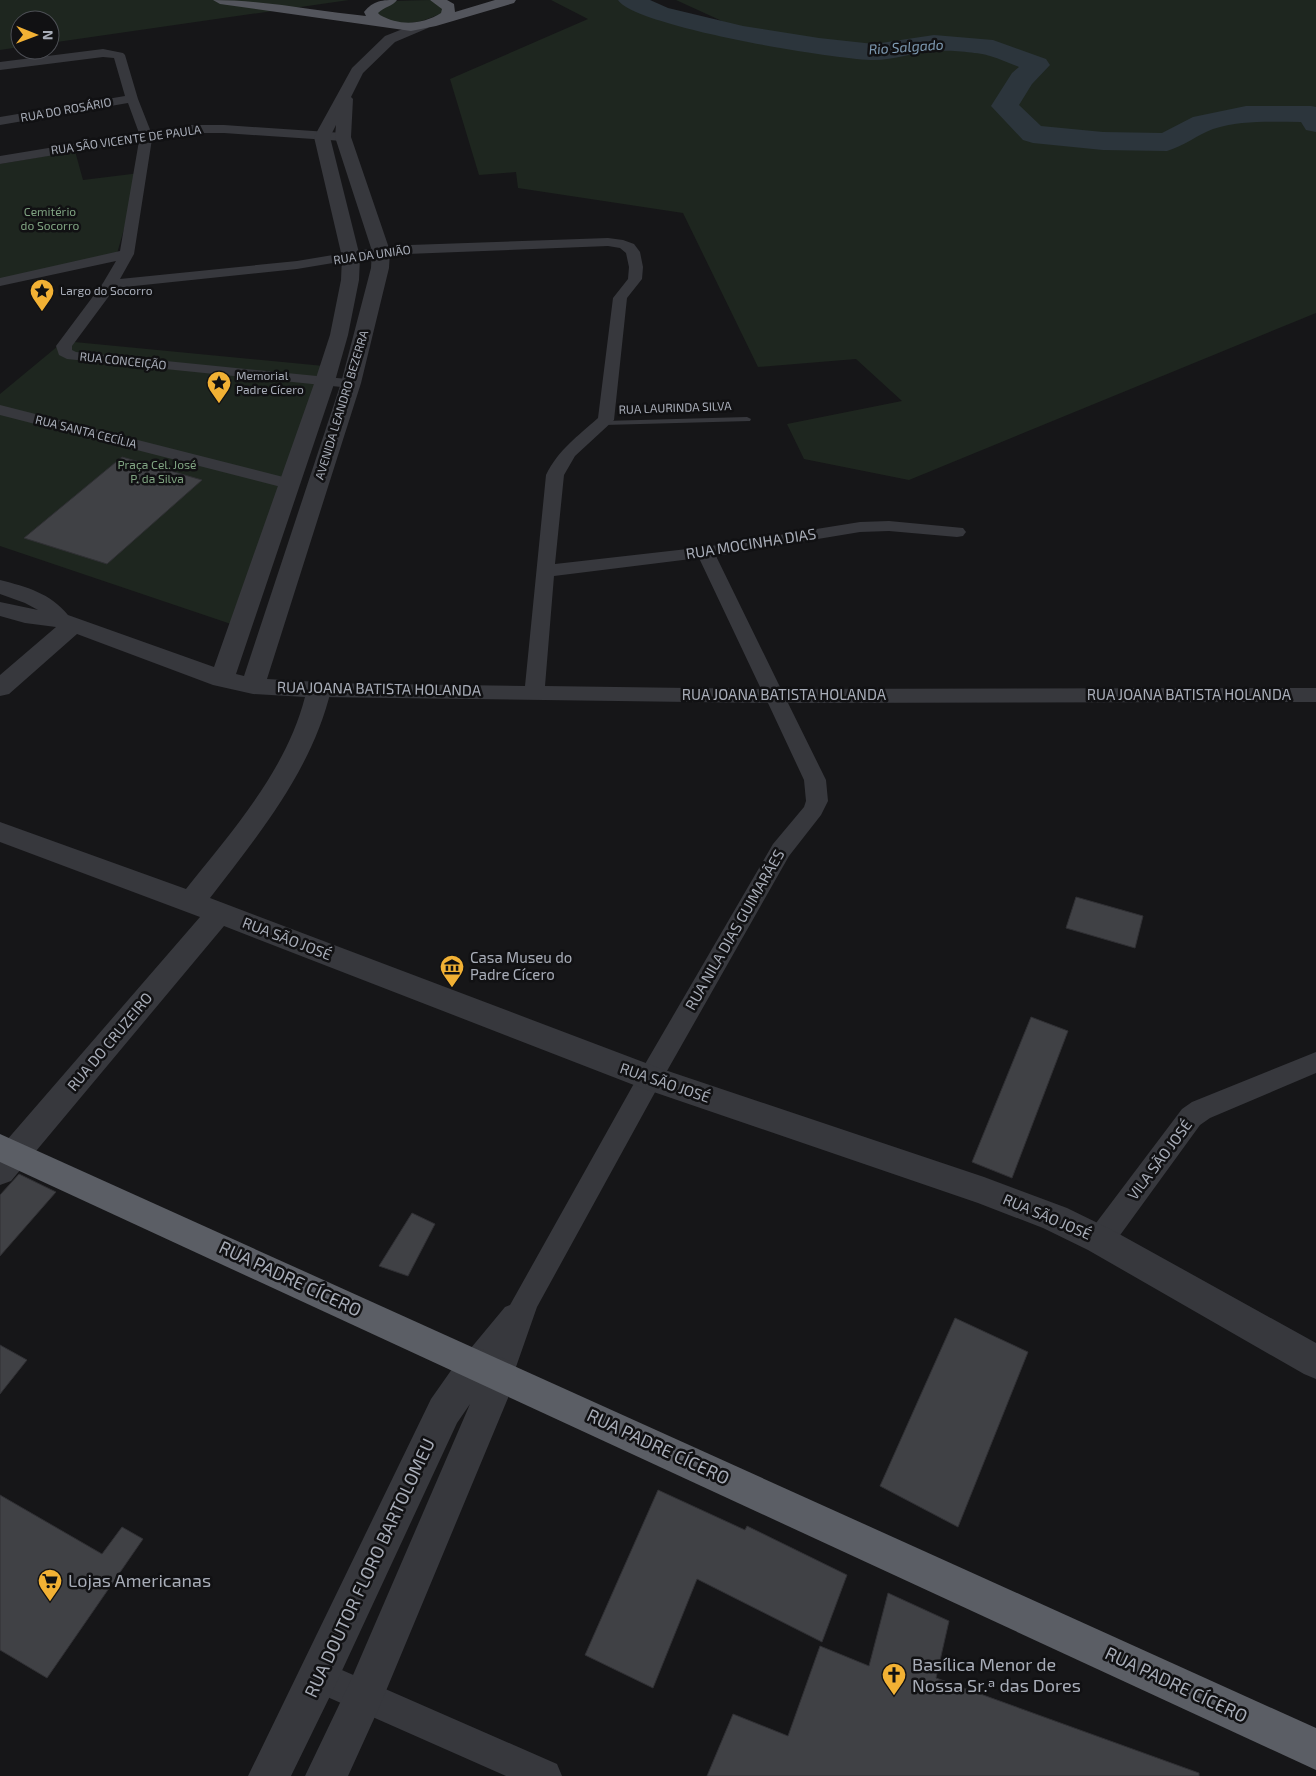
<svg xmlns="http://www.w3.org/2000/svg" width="1316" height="1776" font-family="'Exo 2',sans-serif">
<rect width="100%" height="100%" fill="#161618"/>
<!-- green -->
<path fill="#1e261f" d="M0 0H349L50 43V20H20V47L0 50Z
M430 0 442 5 444 12C423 22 395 32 377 12L393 1Z
M551 0H646L673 11 735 27 676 0H1316V313L909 480 804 459 787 424 902 401 856 359 758 367 683 213 518 188 516 172 479 175 450 79 588 19Z
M75 151 83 180 140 173 116 257 0 283V164Z
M64 341 324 366 231 624 0 546V394Z"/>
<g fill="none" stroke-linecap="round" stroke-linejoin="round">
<!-- river -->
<path fill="#2c353c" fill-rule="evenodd" d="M618 0H650L668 8 743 26 819 38 874 44 934 35 993 40 1046 59 1050 65 1032 84 1019 105 1041 126 1103 132 1162 133 1193 117 1246 106H1311L1316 107V132L1306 130 1301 122C1272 122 1241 120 1213 129 1197 135 1184 146 1167 151L1103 150 1033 143 1023 140 991 106 1012 73 1019 67C1009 63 1000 59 990 56 979 52 946 50 934 51 914 52 894 60 874 60 836 60 636 27 618 0Z"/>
</g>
<!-- building -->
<path fill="#404145" stroke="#303034" d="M122 457 202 480 107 564 24 538Z
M1076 897 1143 916 1135 948 1066 928Z
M1031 1017 1068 1031 1012 1178 972 1162Z
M19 1174 56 1192 0 1256V1195Z
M412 1213 435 1224 408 1276 379 1266Z
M955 1318 1028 1352 958 1527 880 1486Z
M0 1345 27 1360 0 1394Z
M658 1490 745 1530 747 1526 847 1575 822 1642 697 1579 653 1688 585 1655Z
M0 1495 102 1554 122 1527 143 1539 47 1678 0 1650Z
M888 1593 949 1621 936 1678 1199 1773V1776H707L733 1714 788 1736 820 1646 869 1666Z"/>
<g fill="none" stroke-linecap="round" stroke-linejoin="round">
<!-- service -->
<path fill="#37383d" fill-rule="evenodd" d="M747 417 751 419 750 421 604 425 600 423 604 421Z"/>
<!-- minor -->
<path fill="#37383d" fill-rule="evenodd" d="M103 49 123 53 125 55 138 99 151 132 190 125H224L343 133 349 137 343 141 224 133H190L152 139 134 254 120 279 297 261 381 247 410 245 608 238 623 240 634 244 640 252 643 267 642 279 627 298 614 420 575 456 564 475 555 564 705 547 860 522 889 521 963 528 966 532 963 536 957 537 889 531 860 532 716 556 781 689 1316 688V702L788 703 826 780 828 801 821 815 789 856 659 1085 537 1307 510 1384 500 1388 490 1384 486 1374 476 1378 466 1374 462 1364 466 1354 505 1307 510 1305 641 1071 773 844 804 807 806 801 804 780 768 703 319 697 312 695 309 690 312 685 319 683 525 686 546 475C559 449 577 437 598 418L613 298 628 279 629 267 626 253 620 248 608 246 381 255 297 269 115 288 72 346V350L76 352 357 380 359 383 357 386 351 388 67 359 59 355 56 346 103 283 116 261 0 286V278L120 251 139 141 0 164V156L139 133 128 103 0 125V117L125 96 114 58 103 57 0 70V62ZM699 558 761 689 545 686 554 576Z
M0 405 295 480 298 484 295 488 289 489 0 415Z
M1316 1052V1073L1210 1118 1200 1125 1110 1249 1100 1252 1090 1249 1086 1240 1090 1231 1182 1109 1192 1102Z
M319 1660 557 1764 562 1776H506L307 1688 303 1676 307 1664Z"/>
<!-- tertiary -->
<path fill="#37383d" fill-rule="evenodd" d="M423 21 430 25 428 28 395 42 363 73 351 97 353 99 351 137 390 251 389 268 361 383 267 679 319 682 328 684 331 690C312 770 259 834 210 898L659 1068 984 1177 1067 1208 1112 1230 1316 1343V1379L1304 1374 1088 1250 1043 1228 978 1203 639 1087 224 926 11 1181 0 1185V1148L200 917 0 842V822L186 889C232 831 286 771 305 697L253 694 213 685 77 634 9 694 0 696V675L56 627 25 623 0 616V602L38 610 25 603 0 594V580C27 587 50 593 68 615L214 667 315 381 330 335 341 280 342 257 314 137 352 68 385 36ZM336 125 335 137 372 251 371 268 341 383 244 676 236 674 335 381 348 335 359 280 360 257 330 137Z
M476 1347 488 1352 492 1360 500 1357 512 1362 518 1374 378 1710 348 1776H305L350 1682 470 1404 457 1423 333 1690 291 1776H248L431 1399 464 1352Z"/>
<!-- primary -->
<path fill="#53555c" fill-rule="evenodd" d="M213 0C264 0 315 11 366 16L364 12C374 0 382 0 397 0 393 6 384 7 378 13L380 15C399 26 422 25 441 13L442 9 430 0H447L454 4 455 12 495 0H516L514 3 436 26 411 31 220 4Z"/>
<!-- trunk -->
<path fill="#5b5e65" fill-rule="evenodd" d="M0 1134 1316 1728V1770L0 1162Z"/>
</g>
<!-- icons -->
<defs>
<symbol id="sight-pin" viewBox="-11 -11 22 30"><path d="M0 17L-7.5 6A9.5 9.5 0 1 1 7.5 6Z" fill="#f2b134" stroke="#111113"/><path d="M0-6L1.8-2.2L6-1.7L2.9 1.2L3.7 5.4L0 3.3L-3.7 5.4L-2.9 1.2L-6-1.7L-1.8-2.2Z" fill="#111"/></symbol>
<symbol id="museum-pin" viewBox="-11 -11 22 30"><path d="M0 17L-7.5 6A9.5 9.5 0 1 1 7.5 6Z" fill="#f2b134" stroke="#111113"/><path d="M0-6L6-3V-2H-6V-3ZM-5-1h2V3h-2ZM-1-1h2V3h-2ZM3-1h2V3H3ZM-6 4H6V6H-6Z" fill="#111"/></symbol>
<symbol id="supermarket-pin" viewBox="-11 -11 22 30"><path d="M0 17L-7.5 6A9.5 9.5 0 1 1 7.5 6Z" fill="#f2b134" stroke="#111113"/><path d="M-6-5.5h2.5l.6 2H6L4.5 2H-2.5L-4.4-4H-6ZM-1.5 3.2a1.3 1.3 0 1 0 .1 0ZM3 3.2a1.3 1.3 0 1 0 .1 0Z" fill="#111"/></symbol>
<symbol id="church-pin" viewBox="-11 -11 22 30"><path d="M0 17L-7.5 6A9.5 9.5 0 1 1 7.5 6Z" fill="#f2b134" stroke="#111113"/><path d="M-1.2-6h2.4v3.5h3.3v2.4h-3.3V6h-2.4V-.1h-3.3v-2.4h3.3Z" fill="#111"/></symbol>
</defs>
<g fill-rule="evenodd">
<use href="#sight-pin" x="28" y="277" width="28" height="38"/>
<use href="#sight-pin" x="205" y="369" width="28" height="38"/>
<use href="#museum-pin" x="438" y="953" width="28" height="38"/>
<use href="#supermarket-pin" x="36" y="1567" width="28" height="38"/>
<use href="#church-pin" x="880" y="1661" width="28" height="38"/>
</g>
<g text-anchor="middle" stroke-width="5" stroke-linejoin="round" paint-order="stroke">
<!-- far-street labels -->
<g font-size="12" fill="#a8adb8" stroke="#111113">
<text transform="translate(66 110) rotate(-10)" y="4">RUA DO ROSÁRIO</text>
<text transform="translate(126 140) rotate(-8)" y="4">RUA SÃO VICENTE DE PAULA</text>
<text transform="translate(372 255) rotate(-8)" y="4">RUA DA UNIÃO</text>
<text transform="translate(123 361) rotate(6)" y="4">RUA CONCEIÇÃO</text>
<text transform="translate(342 405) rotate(-73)" y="4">AVENIDA LEANDRO BEZERRA</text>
<text transform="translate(675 408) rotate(-2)" y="4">RUA LAURINDA SILVA</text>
<text transform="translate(86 432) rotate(14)" y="4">RUA SANTA CECÍLIA</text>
</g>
<!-- far-park labels -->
<g font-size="12" fill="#7fa381" stroke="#111113">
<text x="50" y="216">Cemitério<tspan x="50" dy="14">do Socorro</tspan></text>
<text x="157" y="469">Praça Cel. José<tspan x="157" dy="14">P. da Silva</tspan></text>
</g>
<!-- far-poi labels -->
<g font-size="12" fill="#a8adb8" stroke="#111113" text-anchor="start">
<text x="60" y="295">Largo do Socorro</text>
<text x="236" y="380">Memorial<tspan x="236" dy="14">Padre Cícero</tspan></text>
</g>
<!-- far-water labels -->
<g font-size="14" font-style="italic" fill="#7f9bb3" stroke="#111113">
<text transform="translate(906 47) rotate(-4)" y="5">Rio Salgado</text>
</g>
<!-- street labels -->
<g font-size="15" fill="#a8adb8" stroke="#111113">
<text transform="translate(751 544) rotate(-9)" y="5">RUA MOCINHA DIAS</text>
<text transform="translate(379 689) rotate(1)" y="5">RUA JOANA BATISTA HOLANDA</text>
<text x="784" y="700">RUA JOANA BATISTA HOLANDA</text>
<text x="1189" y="700">RUA JOANA BATISTA HOLANDA</text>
<text transform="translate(735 930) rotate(-60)" y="5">RUA NILA DIAS GUIMARÃES</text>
<text transform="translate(287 939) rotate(21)" y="5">RUA SÃO JOSÉ</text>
<text transform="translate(110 1042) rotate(-50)" y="5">RUA DO CRUZEIRO</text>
<text transform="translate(665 1083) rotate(19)" y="5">RUA SÃO JOSÉ</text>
<text transform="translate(1160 1160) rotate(-53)" y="5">VILA SÃO JOSÉ</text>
<text transform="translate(1047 1217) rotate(23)" y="5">RUA SÃO JOSÉ</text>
</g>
<!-- poi labels -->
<g font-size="15" fill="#a8adb8" stroke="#111113" text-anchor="start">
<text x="470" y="963">Casa Museu do<tspan x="470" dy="17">Padre Cícero</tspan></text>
</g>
<!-- near-street labels -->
<g font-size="18" fill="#a8adb8" stroke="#111113">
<text transform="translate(290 1279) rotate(25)" y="6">RUA PADRE CÍCERO</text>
<text transform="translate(658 1447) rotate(25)" y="6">RUA PADRE CÍCERO</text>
<text transform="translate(370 1568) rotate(-65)" y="6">RUA DOUTOR FLORO BARTOLOMEU</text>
<text transform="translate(1176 1685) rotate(25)" y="6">RUA PADRE CÍCERO</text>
</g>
<!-- near-poi labels -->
<g font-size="18" fill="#a8adb8" stroke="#111113" text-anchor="start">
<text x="68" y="1587">Lojas Americanas</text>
<text x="912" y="1671">Basílica Menor de<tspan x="912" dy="21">Nossa Sr.ª das Dores</tspan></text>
</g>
</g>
<!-- north arrow -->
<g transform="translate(35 35) rotate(91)"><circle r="24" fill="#111113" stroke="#4d4f55"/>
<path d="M0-4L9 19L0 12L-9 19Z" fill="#f2b134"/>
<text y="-8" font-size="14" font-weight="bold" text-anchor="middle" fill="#a8adb8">N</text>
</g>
</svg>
